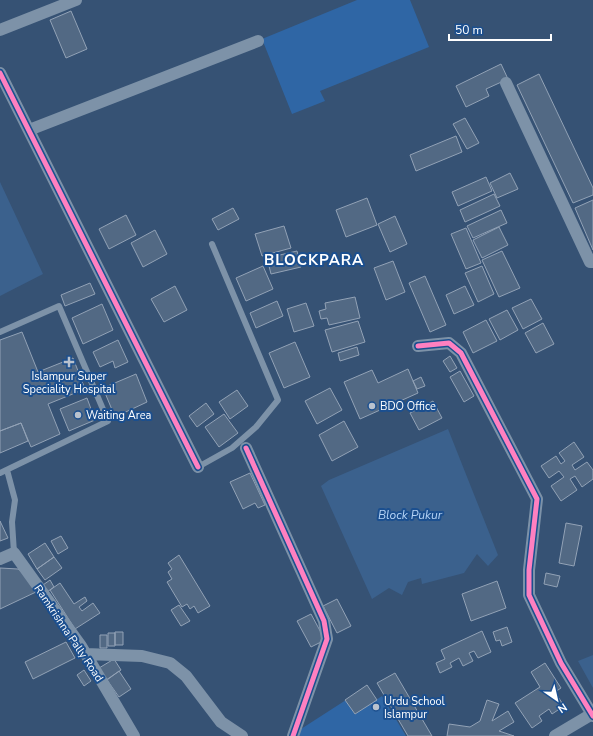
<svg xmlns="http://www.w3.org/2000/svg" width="593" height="736" font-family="'Nunito Sans',sans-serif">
<rect width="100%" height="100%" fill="#365274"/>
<!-- green -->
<path fill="#2f66a5" d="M357 0H410L429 47 320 91 325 101 292 114 262 39Z
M382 696 406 736H298L301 729 346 700 355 714Z"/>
<!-- water -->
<path fill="#3b618d" d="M0 182 43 274 0 296Z
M448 429 498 555 488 566 477 554 464 573 422 584 421 578 408 582 402 595 389 588 372 599 321 486 329 480Z
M593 655V688L578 661Z"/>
<!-- building -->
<path fill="#526984" stroke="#92a2b6" d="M71 11 87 49 66 58 50 20Z
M501 64 508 79 486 89 489 96 466 107 456 86Z
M539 74 593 188V195L573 203 517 85Z
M465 118 479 143 467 149 453 124Z
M456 136 462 152 416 171 410 155Z
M510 173 518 189 497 198 490 183Z
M486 177 492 191 458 206 452 192Z
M494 194 500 206 465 222 460 210Z
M367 198 377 225 346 237 336 210Z
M593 200V250L575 208Z
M233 208 239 219 218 230 212 219Z
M501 210 507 223 473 238 467 226Z
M126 215 136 235 109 249 99 229Z
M395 216 407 244 390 252 378 224Z
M284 226 291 248 262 256 255 234Z
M499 227 508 245 482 258 473 240Z
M466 228 481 263 466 269 451 234Z
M155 230 167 254 143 267 131 243Z
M297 251 301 267 271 274 267 258Z
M502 251 520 288 499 297 482 260Z
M393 261 405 292 386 300 374 268Z
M263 266 273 289 246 301 236 278Z
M482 266 494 294 478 302 465 273Z
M425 276 446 325 430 332 409 283Z
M90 283 95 294 65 306 61 295Z
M175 286 187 310 164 322 151 299Z
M465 286 474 305 454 314 446 295Z
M355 297 360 318 329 325 327 318 321 319 319 311 326 309 325 303Z
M531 299 542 319 523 329 512 308Z
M277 301 283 316 256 328 250 313Z
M306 303 314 326 294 332 287 309Z
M102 304 113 330 83 344 72 318Z
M507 310 518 330 500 340 489 319Z
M486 320 497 341 473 353 463 332Z
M358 321 365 342 332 352 325 330Z
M543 323 554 344 536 353 525 333Z
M22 332 38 372 73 358 85 389 48 404 60 434 31 447 21 423 0 431V340Z
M118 340 128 362 115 368 113 361 100 367 93 352Z
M295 342 310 377 284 388 269 353Z
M357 347 359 355 340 361 338 353Z
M450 356 457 368 450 372 443 361Z
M408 369 418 393 360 419 344 382 372 370 378 383Z
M460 371 474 396 464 402 450 377Z
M136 374 147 402 115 417 103 388Z
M421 377 425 386 417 389 413 381Z
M330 388 342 410 317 424 305 401Z
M237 390 248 406 230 419 219 402Z
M87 398 95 420 69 431 60 409Z
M433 401 442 418 419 430 410 413Z
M206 403 214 414 197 427 189 416Z
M224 414 238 433 219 447 205 427Z
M344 421 358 447 332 461 319 435Z
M21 423 28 441 0 453V431Z
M574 442 584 457 572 465 575 470 587 462 593 470V479L582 487 575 476 570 479 577 490 561 501 551 486 564 477 559 471 549 478 541 466 556 456 561 464 565 461 559 453Z
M250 473 265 505 258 508 255 503 243 509 230 482Z
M0 521 8 538 0 541Z
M566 523 582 526 574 566 559 563Z
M61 536 68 548 58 554 51 541Z
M45 543 54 557 37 569 28 554Z
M179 555 210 606 198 613 194 606 190 609 187 604 182 607 167 582 172 579 168 572 172 569 168 563Z
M54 557 62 568 45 580 37 569Z
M0 568 18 569 25 574 36 592 0 609Z
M546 573 560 576 557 587 544 584Z
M50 580 54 587 47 592 43 585Z
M497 581 506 608 471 621 462 594Z
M60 583 74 604 85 597 87 601 79 607 82 611 93 603 100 613 75 629 50 590Z
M337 599 351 626 337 633 323 606Z
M179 605 190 621 181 626 171 610Z
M311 614 325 640 311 647 297 621Z
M507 627 512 642 502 646 500 640 496 641 493 632Z
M482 631 491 652 478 658 474 651 469 653 473 661 463 666 459 658 450 663 452 667 440 673 436 663 445 659 441 650Z
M115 632H123V645H115Z
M108 633H115V646H108Z
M100 635H107V648H100Z
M66 642 75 658 33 679 25 662Z
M114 659 121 670 106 680 99 668Z
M545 663 561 688 555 692 564 706 552 714 549 709 539 716 542 721 532 728 515 703 540 687 531 672Z
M84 670 91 681 84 686 77 675Z
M119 671 131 689 119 697 107 680Z
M395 673 432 736H408L377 683Z
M367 685 377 700 355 714 345 700Z
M487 700 499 704 492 721 508 711 514 722 499 731 514 736H447L449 724 470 727 480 721Z"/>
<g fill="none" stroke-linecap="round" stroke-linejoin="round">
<!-- service -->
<path stroke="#7d92a8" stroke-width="6" d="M0 332 59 306 108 421 0 473
M198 467 232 448 256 427 278 400 212 244
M7 470 15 500 12 522 14 553"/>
<!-- minor -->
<path stroke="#7d92a8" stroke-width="12" d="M0 30 76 0
M0 73 198 467
M506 83 590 262H593
M29 130 258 41
M418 346 449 343 461 353 537 499 529 570V595L561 663 593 716
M246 448 324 621 327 639 293 736
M0 559 14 553 81 646 134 736
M85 654 142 656 170 663 186 676 221 722 242 736
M555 736 592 714"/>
<defs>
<path id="cycleway" d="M0 73 198 467
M418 346 449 343 461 353 537 499 529 570V595L561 663 593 716
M246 448 324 621 327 639 293 736"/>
</defs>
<!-- cycleway casing -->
<use href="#cycleway" stroke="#1b4f8f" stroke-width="8"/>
<!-- cycleway -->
<use href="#cycleway" stroke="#ff80c0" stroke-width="5"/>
</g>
<!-- markers -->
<g fill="#b9c2ce" stroke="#1b4f8f" stroke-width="1.5">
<path d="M67 356h4v4h4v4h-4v4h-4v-4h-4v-4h4z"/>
<circle cx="372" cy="406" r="4"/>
<circle cx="78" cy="415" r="4"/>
<circle cx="376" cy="707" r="4"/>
</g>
<g text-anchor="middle" stroke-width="4" stroke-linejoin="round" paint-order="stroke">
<!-- poi labels -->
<g font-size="11" fill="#fff" stroke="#1b4f8f" text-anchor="start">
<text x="69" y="380" text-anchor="middle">Islampur Super<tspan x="69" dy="13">Speciality Hospital</tspan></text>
<text x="380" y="410">BDO Office</text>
<text x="86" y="419">Waiting Area</text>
<text x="384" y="705">Urdu School<tspan x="384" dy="13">Islampur</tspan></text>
</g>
<!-- street labels -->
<g font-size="11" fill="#fff" stroke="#1b4f8f">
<text transform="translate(69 633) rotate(56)" y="4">Ramkrishna Pally Road</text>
</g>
<!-- water labels -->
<g font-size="12" font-style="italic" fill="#b5d3f5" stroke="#1b4f8f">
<text x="410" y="519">Block Pukur</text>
</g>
<!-- district labels -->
<g font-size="15" font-weight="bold" letter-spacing="1" fill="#fff" stroke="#1b4f8f">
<text x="314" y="265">BLOCKPARA</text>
</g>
</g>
<!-- north arrow -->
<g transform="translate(557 700) rotate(146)" stroke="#1b4f8f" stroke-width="3" paint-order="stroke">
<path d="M0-3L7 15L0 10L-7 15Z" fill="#ffffff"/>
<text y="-6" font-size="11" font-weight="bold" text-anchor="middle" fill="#ffffff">N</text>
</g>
<!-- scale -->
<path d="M449 34v6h102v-6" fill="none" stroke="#ffffff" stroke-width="2"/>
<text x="455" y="34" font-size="12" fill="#ffffff" stroke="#1b4f8f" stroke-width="3" paint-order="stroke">50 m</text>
</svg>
